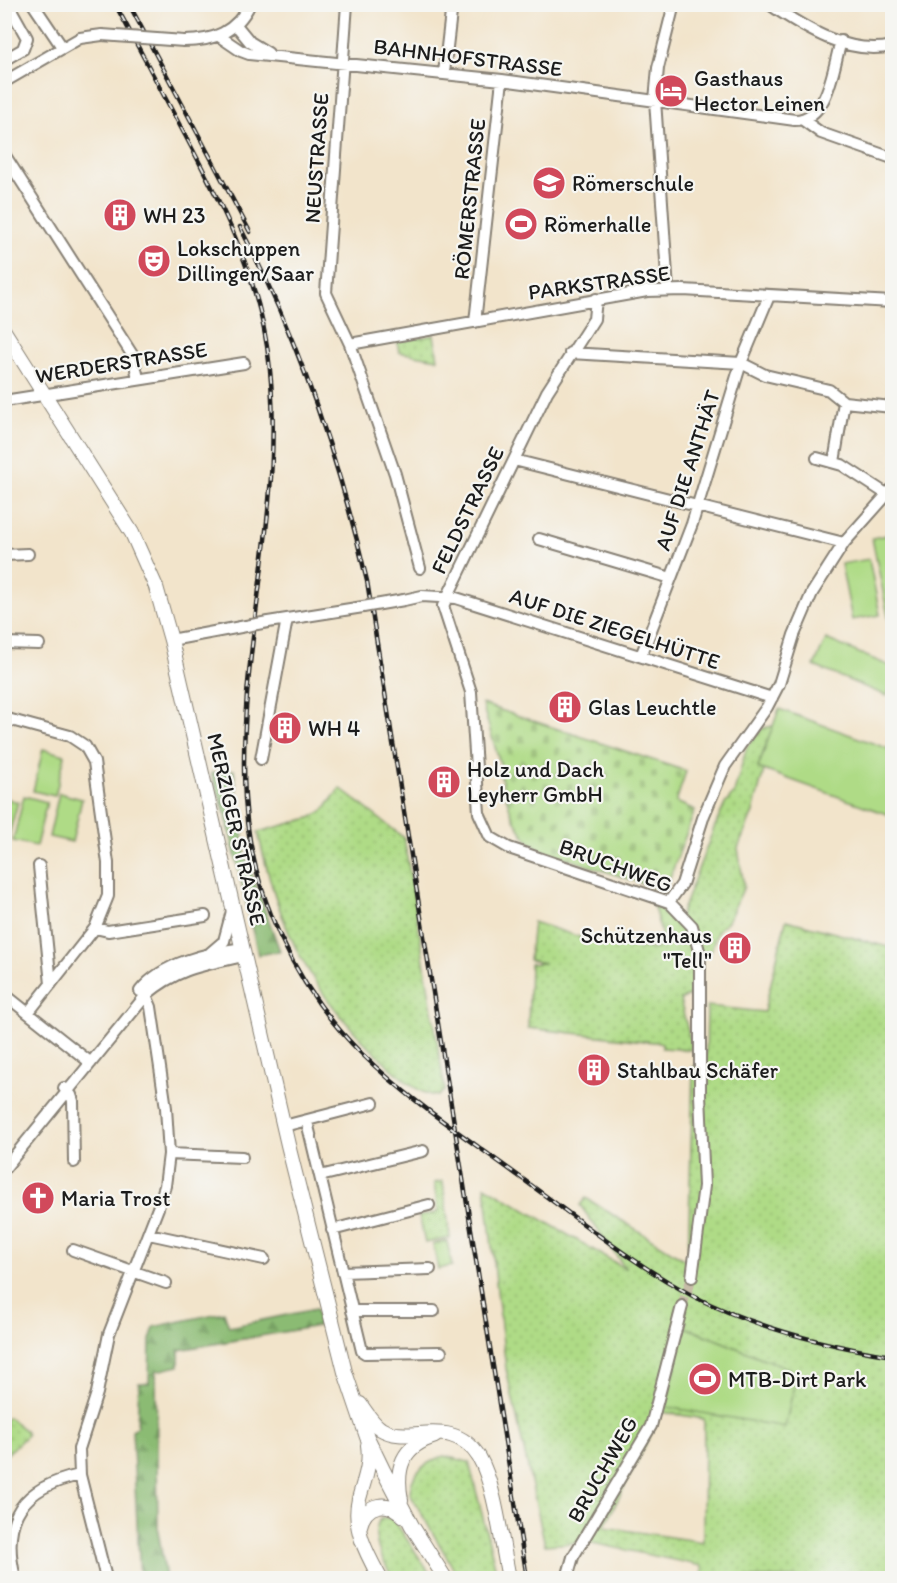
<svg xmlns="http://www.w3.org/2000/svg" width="897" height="1583" font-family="Itim,sans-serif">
<defs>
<pattern id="green-dots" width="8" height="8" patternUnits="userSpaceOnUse" patternTransform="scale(1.5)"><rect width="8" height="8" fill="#afdb86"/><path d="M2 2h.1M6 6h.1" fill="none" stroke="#96bb73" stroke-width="1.8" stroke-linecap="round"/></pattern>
<pattern id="forest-firs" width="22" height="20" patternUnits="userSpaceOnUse" patternTransform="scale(1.5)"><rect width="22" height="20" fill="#8bbb73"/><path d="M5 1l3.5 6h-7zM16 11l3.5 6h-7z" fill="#77a063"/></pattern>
<pattern id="cemetery-stones" width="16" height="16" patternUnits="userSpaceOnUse" patternTransform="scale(1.5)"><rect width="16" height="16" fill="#afdb86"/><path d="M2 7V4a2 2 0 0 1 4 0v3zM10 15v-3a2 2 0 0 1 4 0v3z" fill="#96bb73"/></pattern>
</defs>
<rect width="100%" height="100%" fill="#f6f6f2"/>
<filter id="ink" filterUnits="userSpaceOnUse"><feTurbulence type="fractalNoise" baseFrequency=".0167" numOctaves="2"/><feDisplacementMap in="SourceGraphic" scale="12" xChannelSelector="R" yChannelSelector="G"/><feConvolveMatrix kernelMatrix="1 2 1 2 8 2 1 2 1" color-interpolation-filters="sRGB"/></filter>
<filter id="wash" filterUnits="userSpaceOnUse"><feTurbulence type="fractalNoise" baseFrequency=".008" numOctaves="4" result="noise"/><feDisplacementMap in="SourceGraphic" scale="24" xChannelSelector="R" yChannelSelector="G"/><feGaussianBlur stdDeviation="1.35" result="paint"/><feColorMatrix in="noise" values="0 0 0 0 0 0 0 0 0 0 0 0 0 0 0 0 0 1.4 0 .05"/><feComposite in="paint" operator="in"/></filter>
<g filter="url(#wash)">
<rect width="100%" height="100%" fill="#f2e4cb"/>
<!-- green -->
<path fill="url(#green-dots)" stroke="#667c51" stroke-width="1.5" fill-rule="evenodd" d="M434 335 438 359 399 352 397 342Z
M773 726 758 767 764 770 753 812 738 848 744 887 728 921 718 930 711 951 693 959V994L680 1000 693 1050 662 1048V1043L528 1028 530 964 545 963 529 960 533 922 605 945 657 949 662 936 653 904 679 919 714 828 725 804 734 793 747 746 763 728Z
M340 788 404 838 445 1090 438 1096C418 1095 399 1075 385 1062 310 994 279 930 258 832L310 818 323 811Z
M786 920 892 948V1578H703L702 1566 588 1542 545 1545 506 1369 485 1186 626 1269 580 1205 586 1198 688 1262 693 1067 706 1063 707 1006 764 1012ZM662 1412 704 1419 703 1542 604 1527Z
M443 1181 450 1238 425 1243 419 1216 438 1212 434 1183Z
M8 1417 26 1431 27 1435 5 1456V1420Z
M444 1456 469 1462 498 1578H459L410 1494C410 1473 426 1462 444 1456Z
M389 1518 394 1520 433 1578H393C383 1561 369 1538 380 1519Z"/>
<!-- forest -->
<path fill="url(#forest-firs)" stroke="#546c48" stroke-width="1.5" d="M234 770 246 858 280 951 258 955 226 816 211 773Z
M316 1309 319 1326 179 1350V1366L156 1371 158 1531 166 1578H140L132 1430 137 1426 139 1383H149L150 1340 154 1327 224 1312 229 1327Z"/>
<!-- cemetery -->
<path fill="url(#cemetery-stones)" stroke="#667c51" stroke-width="1.5" d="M482 704 686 771 676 802 695 810 665 891 535 848C512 826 507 802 500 773L502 770Z"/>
<!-- pitch -->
<path fill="#afdb86" stroke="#667c51" stroke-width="1.5" d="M892 534V625L890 626 872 538Z
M869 559 880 615 852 620 841 564Z
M826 639 892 667V683L887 696 814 666Z
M779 709 892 750V816L758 768Z
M43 749 65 755 55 796 33 791Z
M59 793 82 799 72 842 49 837Z
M24 796 47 802 36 846 13 841Z
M5 798 18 802 5 850 4 849Z
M447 1241 452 1266 438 1269 433 1244Z
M685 1327 797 1372 785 1427 666 1407Z"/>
</g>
<g filter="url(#ink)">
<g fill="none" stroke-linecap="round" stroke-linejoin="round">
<!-- minor-tunnel -->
<path stroke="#c7bca8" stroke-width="10" stroke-dasharray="10 5" stroke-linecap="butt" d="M682 1306 692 1277"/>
<defs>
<path id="minor" d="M33 4 62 47
M347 4 326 293 350 344 395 474 420 568
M769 4C804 28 849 56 892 46
M236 25 250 42 268 53
M219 36 241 51 249 54 502 80 795 120C829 119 833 67 841 41
M184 41C214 41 236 32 250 4
M4 60 23 49 27 38 8 4
M444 73 452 4
M4 82 80 38 102 35
M803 120 821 133 892 158
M4 154 133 356 138 378
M668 290 655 100 658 68 674 4
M596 299 594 319 547 392 443 606 471 692 479 813 490 837 509 848 669 902 692 926 700 954V1095L704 1186 692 1277
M475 322 502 80
M350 344 647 291 683 290 892 302
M570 353 741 363 765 375 829 390 844 402 892 407
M4 401 244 363
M817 458 842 465 888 495
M514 460 844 543
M834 462 844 402
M539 539 671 578
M4 555 28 554
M404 600 422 596 456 598 772 698
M268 622 363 607
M171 640 246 626
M4 643 39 644
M641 656 692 524 741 363 769 296
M4 718 70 736 85 746 94 762 108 863V896L95 928 28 1013
M261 759 287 619
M39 866 51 984
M669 902 682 884 704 815 725 766 767 707 779 684 794 635 812 593 844 543 892 489
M95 928 108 931 205 916
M210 953 224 941 232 911
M140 991C163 962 208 953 243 948
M4 994 91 1063
M64 1088 71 1095 73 1101 74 1162
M307 1122 362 1351 365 1353 441 1352
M284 1126 373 1103
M169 1154 242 1157
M4 1169 147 994C179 967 205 965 244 956
M320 1176 423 1151
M332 1230 429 1205
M149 1234 264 1259
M73 1250 166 1283
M343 1272 430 1269
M352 1311H434
M15 1578C0 1517 23 1487 80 1475
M106 1578 80 1475 79 1449 97 1393 109 1334 158 1208 165 1186 169 1154 166 1108 151 1007 143 988
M567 1578 573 1557 651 1426 682 1306"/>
<path id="major" d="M4 331 132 533 156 587 171 640 288 1145 345 1372 367 1437 384 1472 412 1526 445 1578
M360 1404C366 1412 372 1423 381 1429 409 1446 452 1414 479 1457 495 1484 502 1546 509 1578
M368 1445C371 1465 364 1480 359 1499 352 1528 367 1554 380 1578
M401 1500C395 1468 402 1446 435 1436
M360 1526C366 1502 388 1500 404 1516"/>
</defs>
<!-- minor casing -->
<use href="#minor" stroke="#878074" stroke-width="14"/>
<!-- major casing -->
<use href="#major" stroke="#878074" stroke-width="16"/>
<!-- minor -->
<use href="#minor" stroke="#fff" stroke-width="10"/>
<!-- major -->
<use href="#major" stroke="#fff" stroke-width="14"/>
<defs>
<path id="rail" d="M115 4C139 48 162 92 185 135 221 203 255 269 267 346 290 496 236 647 245 798 250 892 295 988 362 1054 410 1101 467 1138 520 1177 576 1218 632 1263 693 1296 756 1328 823 1345 892 1356
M129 4 250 232
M240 227C299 340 338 457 367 581L527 1578"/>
</defs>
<!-- rail casing -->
<use href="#rail" stroke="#1c1c1c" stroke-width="4.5"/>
<!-- rail -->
<use href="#rail" stroke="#f6f6f2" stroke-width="2" stroke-dasharray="7" stroke-linecap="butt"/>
<defs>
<path id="minor-bridge" d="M102 35 184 41
M363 607 404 600
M246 626 268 622"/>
</defs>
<!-- minor-bridge casing -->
<use href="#minor-bridge" stroke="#878074" stroke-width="14" stroke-linecap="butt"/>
<!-- minor-bridge -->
<use href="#minor-bridge" stroke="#fff" stroke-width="10"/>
</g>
</g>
<!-- icons -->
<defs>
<symbol id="hotel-disc" viewBox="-11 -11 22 22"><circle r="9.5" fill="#d1495b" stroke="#f6f6f2"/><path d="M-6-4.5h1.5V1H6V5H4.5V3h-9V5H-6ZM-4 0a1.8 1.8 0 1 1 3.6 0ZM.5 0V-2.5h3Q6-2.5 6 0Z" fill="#fff"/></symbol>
<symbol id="school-disc" viewBox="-11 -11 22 22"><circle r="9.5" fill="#d1495b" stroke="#f6f6f2"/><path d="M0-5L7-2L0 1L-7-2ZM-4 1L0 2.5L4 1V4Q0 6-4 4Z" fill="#fff"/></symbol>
<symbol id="building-disc" viewBox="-11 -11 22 22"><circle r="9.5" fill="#d1495b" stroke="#f6f6f2"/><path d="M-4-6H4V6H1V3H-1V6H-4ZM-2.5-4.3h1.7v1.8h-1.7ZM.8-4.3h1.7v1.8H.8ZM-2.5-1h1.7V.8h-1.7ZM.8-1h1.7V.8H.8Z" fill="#fff"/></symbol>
<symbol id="stadium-disc" viewBox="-11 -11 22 22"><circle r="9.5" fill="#d1495b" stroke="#f6f6f2"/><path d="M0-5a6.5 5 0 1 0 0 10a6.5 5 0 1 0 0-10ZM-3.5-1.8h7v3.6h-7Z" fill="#fff"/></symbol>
<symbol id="theatre-disc" viewBox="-11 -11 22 22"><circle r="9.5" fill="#d1495b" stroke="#f6f6f2"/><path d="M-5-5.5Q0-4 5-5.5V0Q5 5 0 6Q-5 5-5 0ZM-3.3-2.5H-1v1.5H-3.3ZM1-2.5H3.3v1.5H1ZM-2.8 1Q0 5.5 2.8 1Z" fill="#fff"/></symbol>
<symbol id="church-disc" viewBox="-11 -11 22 22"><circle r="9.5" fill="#d1495b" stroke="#f6f6f2"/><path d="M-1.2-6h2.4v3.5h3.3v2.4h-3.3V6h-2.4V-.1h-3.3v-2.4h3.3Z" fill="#fff"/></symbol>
</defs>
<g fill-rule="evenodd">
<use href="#hotel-disc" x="652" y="72" width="38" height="38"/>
<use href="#school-disc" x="530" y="164" width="38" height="38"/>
<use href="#building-disc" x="101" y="196" width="38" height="38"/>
<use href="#stadium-disc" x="502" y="205" width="38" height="38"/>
<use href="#theatre-disc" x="135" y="242" width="38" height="38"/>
<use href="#building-disc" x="546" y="688" width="38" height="38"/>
<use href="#building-disc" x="266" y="709" width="38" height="38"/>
<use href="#building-disc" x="425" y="763" width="38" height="38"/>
<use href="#building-disc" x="716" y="929" width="38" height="38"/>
<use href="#building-disc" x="575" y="1051" width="38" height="38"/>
<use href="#church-disc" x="19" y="1179" width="38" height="38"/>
<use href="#stadium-disc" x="686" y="1360" width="38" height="38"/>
</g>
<g text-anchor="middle" stroke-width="4.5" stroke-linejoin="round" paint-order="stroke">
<!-- street labels -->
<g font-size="22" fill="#1c1c1c" stroke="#f6f6f2">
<text transform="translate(468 57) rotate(7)" y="8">BAHNHOFSTRASSE</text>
<text transform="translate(316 158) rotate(-86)" y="8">NEUSTRASSE</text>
<text transform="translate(469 199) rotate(-84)" y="8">RÖMERSTRASSE</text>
<text transform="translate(599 282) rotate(-8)" y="8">PARKSTRASSE</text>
<text transform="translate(121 362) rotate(-9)" y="8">WERDERSTRASSE</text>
<text transform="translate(687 470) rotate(-72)" y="8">AUF DIE ANTHÄT</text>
<text transform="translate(467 510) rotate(-64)" y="8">FELDSTRASSE</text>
<text transform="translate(615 628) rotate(18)" y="8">AUF DIE ZIEGELHÜTTE</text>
<text transform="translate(237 829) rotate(77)" y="8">MERZIGER STRASSE</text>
<text transform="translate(616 865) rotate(20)" y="8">BRUCHWEG</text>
<text transform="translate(602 1469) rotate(-60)" y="8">BRUCHWEG</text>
</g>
<!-- poi labels -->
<g font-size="22" fill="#1c1c1c" stroke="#f6f6f2" text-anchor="start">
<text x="694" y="86">Gasthaus<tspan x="694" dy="25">Hector Leinen</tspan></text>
<text x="572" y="191">Römerschule</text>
<text x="143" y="223">WH 23</text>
<text x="544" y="232">Römerhalle</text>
<text x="177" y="256">Lokschuppen<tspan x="177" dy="25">Dillingen/Saar</tspan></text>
<text x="588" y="715">Glas Leuchtle</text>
<text x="308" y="736">WH 4</text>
<text x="467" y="777">Holz und Dach<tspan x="467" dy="25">Leyherr GmbH</tspan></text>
<text x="712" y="943" text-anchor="end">Schützenhaus<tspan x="712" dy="25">"Tell"</tspan></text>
<text x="617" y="1078">Stahlbau Schäfer</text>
<text x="61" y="1206">Maria Trost</text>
<text x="728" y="1387">MTB-Dirt Park</text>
</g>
</g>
<!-- margin -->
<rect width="897" height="1583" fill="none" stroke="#f6f6f2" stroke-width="24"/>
</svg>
